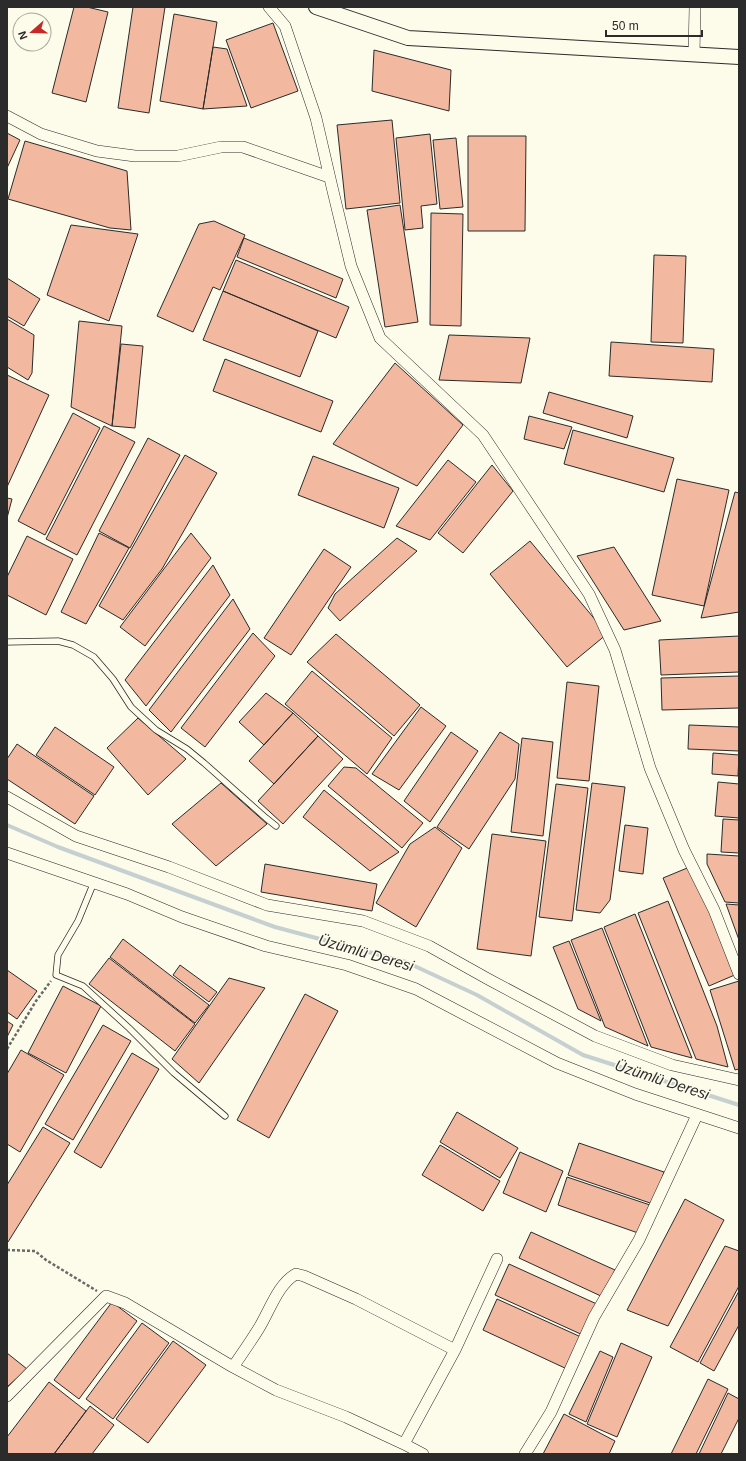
<svg xmlns="http://www.w3.org/2000/svg" width="746" height="1461" font-family="Arial,sans-serif">
<rect width="100%" height="100%" fill="#fdfbea"/>
<g fill="none" stroke-linecap="round" stroke-linejoin="round">
<!-- stream -->
<path stroke="#c7d0d0" stroke-width="4" d="M7 825 58 847 275 927 406 962 477 995 583 1055 739 1105"/>
</g>
<!-- building -->
<path fill="#f2b8a0" stroke="#2b2b2b" d="M74 7H87L108 12 86 102 52 93Z
M133 7H165L149 113 118 108Z
M174 14 217 22 203 109 160 101Z
M273 23 298 91 251 108 226 40Z
M213 47 227 49 247 106 203 109Z
M374 50 451 70 449 111 372 91Z
M392 120 400 203 346 209 337 125Z
M7 133 20 140 7 168Z
M430 134 437 204 421 206 423 228 405 230 396 138Z
M468 136H526L525 231H468Z
M456 138 463 207 440 209 433 140Z
M25 141 127 171 131 230 110 228 8 199Z
M400 205 418 322 385 327 367 210Z
M431 213 463 214 461 326 430 325Z
M214 221 245 235 220 290 213 287 193 332 157 316 199 224Z
M71 225 138 234 109 321 47 295Z
M244 238 343 279 336 298 237 257Z
M654 255 686 256 683 343 651 342Z
M236 260 349 307 336 338 223 291Z
M7 278 40 299 24 326 7 316Z
M223 291 318 331 300 377 203 340Z
M7 319 34 335 32 373 28 380 7 367Z
M79 321 122 326 112 426 71 407Z
M449 335 530 338 521 383 439 380Z
M611 342 714 349 712 382 609 376Z
M121 344 143 346 135 428 112 426Z
M225 359 333 401 321 432 213 391Z
M395 363 463 425 417 486 333 444Z
M7 375 49 395 7 487Z
M549 392 633 416 627 438 543 413Z
M73 413 100 428 45 535 18 521Z
M529 416 572 427 564 449 524 439Z
M104 426 135 442 77 555 46 539Z
M573 430 674 458 664 492 564 464Z
M148 438 180 455 130 548 99 531Z
M185 455 217 473 162 569 123 620 99 606Z
M313 456 399 488 384 528 298 495Z
M448 460 476 482 430 540 396 526Z
M492 465 513 491 463 553 438 533Z
M677 479 729 490 704 606 652 595Z
M735 492 739 493V612L701 618Z
M7 498 12 499 7 518Z
M99 533 129 548 86 624 61 612Z
M191 533 211 558 145 646 120 627Z
M27 536 73 559 46 615 7 595V577Z
M397 538 417 551 340 621 328 608 335 594Z
M530 541 607 634 567 667 490 574Z
M614 547 661 621 624 630 577 556Z
M324 549 351 567 291 655 264 638Z
M213 565 230 595 146 706 125 680Z
M233 599 250 629 171 732 149 710Z
M253 633 275 656 205 747 181 728Z
M336 634 420 705 394 736 307 662Z
M739 636V672L661 675 659 640Z
M312 671 392 738 367 774 285 704Z
M739 676V708L662 710 661 678Z
M567 682 599 686 589 781 557 778Z
M266 693 293 713 264 745 239 722Z
M421 707 446 726 399 790 372 774Z
M293 713 318 736 274 784 249 761Z
M138 718 186 759 148 795 107 748Z
M689 725 739 727V751L688 749Z
M55 727 114 767 95 795 36 755Z
M451 732 478 751 430 822 404 801Z
M500 732 519 744 515 779 469 849 437 827Z
M318 736 343 759 283 824 258 801Z
M522 738 553 742 543 836 511 832Z
M17 744 94 796 75 824 7 779V759Z
M713 753 739 755 738 776 712 774Z
M344 767 356 768 423 823 402 848 328 786Z
M718 782 739 784V818L715 816Z
M221 783 267 824 216 866 172 824Z
M592 783 625 787 610 900 600 913 576 910Z
M556 784 588 788 572 921 539 917Z
M324 790 399 852 370 871 303 817Z
M723 819 739 820V853L721 852Z
M625 825 648 828 643 874 619 871Z
M435 827 462 848 416 927 376 903 410 844Z
M492 834 546 841 531 956 477 949Z
M707 854 739 856V903L725 902 707 864Z
M265 864 377 884 372 911 261 892Z
M692 866 737 974 709 986 663 878Z
M668 901 717 1026 728 1067 696 1059 638 913Z
M726 904 739 905V940Z
M635 914 692 1058 651 1047 604 927Z
M602 928 648 1046 605 1027 571 940Z
M123 939 209 1005 195 1023 110 957Z
M569 941 601 1021 578 1009 553 947Z
M109 958 195 1024 175 1051 89 984Z
M180 965 217 992 209 1002 173 975Z
M7 970 37 991 17 1019 7 1012Z
M229 978 265 988 199 1083 172 1059Z
M739 981V1069L735 1070 710 990Z
M63 986 101 1006 66 1073 28 1053Z
M305 994 338 1011 269 1138 237 1120Z
M7 1021 13 1025 7 1037Z
M103 1025 131 1041 73 1140 45 1124Z
M21 1050 64 1075 20 1152 7 1144V1074Z
M132 1053 159 1069 101 1168 74 1152Z
M457 1112 518 1148 500 1178 440 1142Z
M43 1127 70 1143 8 1242 7 1241V1185Z
M579 1143 664 1172 653 1204 568 1175Z
M440 1145 500 1181 483 1211 422 1175Z
M520 1152 563 1171 546 1212 503 1193Z
M567 1177 650 1205 641 1234 558 1205Z
M685 1199 724 1220 668 1326 627 1310Z
M531 1232 615 1270 603 1297 519 1258Z
M725 1246 739 1251V1286L698 1362 670 1347Z
M509 1264 599 1305 585 1336 495 1295Z
M739 1291V1325L714 1371 700 1363Z
M497 1299 581 1337 567 1369 483 1330Z
M112 1302 137 1321 79 1399 54 1380Z
M142 1323 169 1343 113 1419 86 1399Z
M173 1341 206 1365 148 1443 116 1419Z
M621 1343 652 1357 617 1437 587 1424Z
M600 1351 613 1357 586 1422 569 1414Z
M7 1353 27 1369 7 1387Z
M708 1379 728 1389 696 1454H671Z
M49 1382 86 1411 54 1454H7V1437Z
M728 1393 739 1399V1418L721 1454H699Z
M90 1406 114 1425 92 1454H54Z
M564 1414 615 1441 609 1454H543Z"/>
<g fill="none" stroke-linecap="round" stroke-linejoin="round">
<defs>
<path id="service" d="M7 642 58 641 73 645 94 657 113 679 131 707 156 730 187 749 204 763 266 818 276 826
M94 882 78 921 58 955 56 975 83 986 129 1028 174 1073 225 1116"/>
<path id="minor" d="M269 7 285 26 316 118 332 187 351 266 380 338 483 435 589 594 615 650 650 768 684 850 714 910 739 974
M694 54 695 7
M7 116 41 134 97 151 135 156H178L221 147H243L329 177
M7 797 76 836 169 867 267 905 363 921 429 946 488 979 595 1036 672 1065 739 1080
M7 853 127 894 182 917 266 946 347 965 416 989 557 1063 635 1094 739 1128
M233 1367C242 1354 251 1341 259 1328 270 1310 278 1284 296 1274L304 1276 356 1299 455 1350
M7 1396 106 1296 125 1303 233 1367 276 1390 346 1417 404 1444 423 1454
M404 1444 455 1350 497 1259
M525 1454 551 1412 594 1317 639 1240 697 1115"/>
<path id="tertiary" d="M316 7 408 38 739 57"/>
</defs>
<!-- service casing -->
<use href="#service" stroke="#2b2b2b" stroke-width="7"/>
<!-- minor casing -->
<use href="#minor" stroke="#2b2b2b" stroke-width="12"/>
<!-- tertiary casing -->
<use href="#tertiary" stroke="#2b2b2b" stroke-width="16"/>
<!-- path -->
<path stroke="#6a6964" stroke-width="2.5" stroke-dasharray="3 2" stroke-linecap="butt" d="M7 1049 36 1001 51 981
M7 1250 35 1251 46 1260 97 1291"/>
<!-- service -->
<use href="#service" stroke="#fdfbea" stroke-width="5.5"/>
<!-- minor -->
<use href="#minor" stroke="#fdfbea" stroke-width="11"/>
<!-- tertiary -->
<use href="#tertiary" stroke="#fdfbea" stroke-width="14"/>
</g>
<g text-anchor="middle" stroke-width="3" stroke-linejoin="round" paint-order="stroke">
<!-- water labels -->
<g font-size="15" font-style="italic" fill="#2b2b2b" stroke="#fdfbea">
<text transform="translate(366 953) rotate(16)" y="5">Üzümlü Deresi</text>
<text transform="translate(662 1080) rotate(18)" y="5">Üzümlü Deresi</text>
</g>
</g>
<!-- border -->
<rect width="746" height="1461" fill="none" stroke="#2b2b2b" stroke-width="16"/>
<!-- north arrow -->
<g transform="translate(32 32) rotate(250)"><circle r="19" fill="#fdfbea" stroke="#a9a89e"/>
<path d="M0-3L7 15L0 10L-7 15Z" fill="#c62828"/>
<text y="-6" font-size="11" font-weight="bold" text-anchor="middle" fill="#2b2b2b">N</text>
</g>
<!-- scale -->
<path d="M606 30v6h96v-6" fill="none" stroke="#2b2b2b" stroke-width="2"/>
<text x="612" y="30" font-size="12" fill="#2b2b2b" stroke="#fdfbea" stroke-width="3" paint-order="stroke">50 m</text>
</svg>
